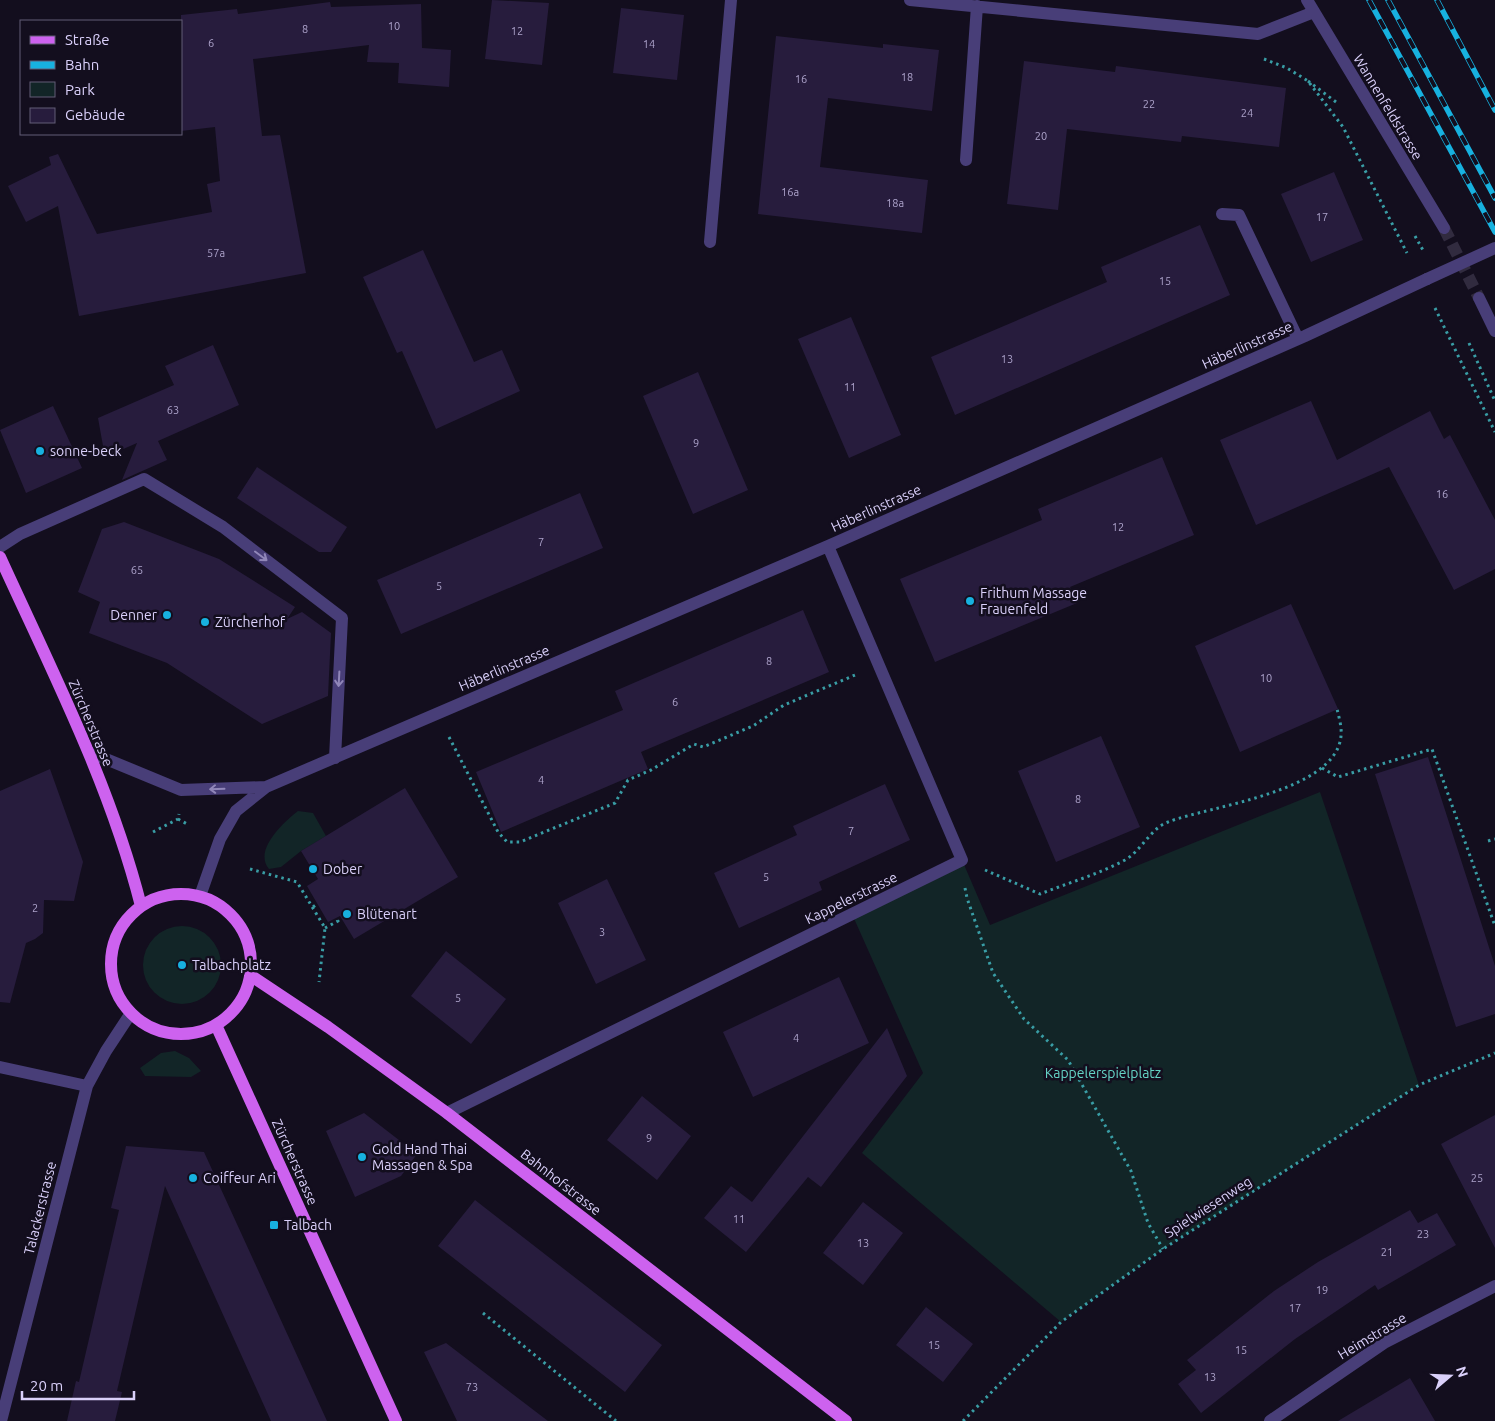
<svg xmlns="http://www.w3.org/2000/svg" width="1495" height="1421" font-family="Ubuntu,sans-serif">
<rect width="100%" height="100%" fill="#130e1e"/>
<!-- green -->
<path fill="#122527" d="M1320 792 1419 1085 1163 1249 1061 1322 862 1153 923 1073 852 914 962 860 990 925Z
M298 811 313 813 326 836 301 851 281 867 269 869C253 850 284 822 298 811Z
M143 965a39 39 0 1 1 78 0a39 39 0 1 1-78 0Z
M175 1051 189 1058 201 1071 191 1077 145 1076 140 1068 161 1053Z"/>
<!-- building -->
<path fill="#271c3d" d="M492 0 549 3 542 65 485 59Z
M330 2 331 7 421 4 422 48 451 50 449 87 398 83 399 63 367 62 369 45 253 59 262 136 280 135 306 273 79 316 58 206 26 222 8 186 51 165 49 157 58 154 97 234 212 212 207 184 220 181 215 127 181 131V15L237 9 238 14Z
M621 8 684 15 677 80 613 73Z
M776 36 883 48V44L939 50 932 111 828 98 820 167 928 180 922 233 758 214Z
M1024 61 1115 72 1116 66 1286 88 1279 147 1182 136 1181 142 1067 129 1058 210 1007 204Z
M1334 172 1363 240 1311 262 1281 194Z
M1200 225 1230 295 955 415 931 357 1107 282 1101 267Z
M423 250 474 362 502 350 520 391 436 429 402 351 397 353 363 277Z
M851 317 901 435 849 458 798 339Z
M213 345 239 405 158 441 167 460 122 480 137 443 105 457 98 418 174 385 165 366Z
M698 372 748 490 693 514 643 396Z
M1311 401 1337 460 1430 411 1444 439 1450 435 1495 520V569L1454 590 1389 467 1256 525 1220 440Z
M53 406 82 468 26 493 0 430Z
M1162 457 1194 535 1070 587 1077 603 935 662 900 579 1042 520 1038 509Z
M257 467 347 527 331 552H319L237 498Z
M580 493 603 548 401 634 377 580Z
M124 522 219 559 295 607 287 619 302 612 331 633 328 696 262 724 167 663 89 633 100 602 78 592 102 529Z
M1291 604 1338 709 1240 752 1195 646Z
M803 610 829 672 641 752 648 769 501 832 476 772 623 710 615 691Z
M1101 736 1140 827 1056 862 1018 771Z
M1428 757 1495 966V1014L1456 1027 1375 774Z
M50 769 81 856 83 862 80 874 74 901 44 900 43 933 35 939 26 943 10 1003 0 1002V791Z
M885 784 910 840 819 882 822 890 739 928 714 873 797 835 793 826Z
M405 788 458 877 354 939 340 916 328 922 307 886 318 879 301 851Z
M607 879 646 960 596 984 558 903Z
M446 951 506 999 471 1044 411 996Z
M839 977 869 1043 753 1097 723 1032Z
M887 1028 907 1076 821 1187 808 1177 746 1252 704 1218 731 1186 752 1202Z
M642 1096 691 1136 657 1180 607 1140Z
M364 1113 417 1154 401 1176 355 1197 326 1131Z
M1495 1115V1248L1441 1144Z
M126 1146 204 1152 327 1421H271L165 1186 117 1391 122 1392 115 1421H67L76 1381 79 1382 119 1210 111 1208Z
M475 1200 662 1345 625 1392 438 1246Z
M863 1202 903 1233 863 1285 823 1253Z
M1410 1210 1418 1223 1437 1213 1456 1245 1378 1290 1375 1285 1295 1339 1201 1413 1178 1384 1196 1370 1187 1360 1274 1291 1318 1262Z
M926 1307 973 1344 943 1382 896 1345Z
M446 1343 548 1421H457L424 1352Z
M1410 1378 1435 1421H1338Z"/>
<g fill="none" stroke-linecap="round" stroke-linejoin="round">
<!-- minor-tunnel -->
<path stroke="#312b3f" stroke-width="12" stroke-dasharray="12 6" stroke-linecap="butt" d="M1444 228 1479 298"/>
<!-- path -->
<path stroke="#399da5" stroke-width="3" stroke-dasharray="2.5 4" stroke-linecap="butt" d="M1264 59 1287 68 1308 81 1343 127 1407 253
M1308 81 1336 102
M1415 236 1424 252
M1435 308 1495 432
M1469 343 1495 401
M449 737 498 832 507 842H520L615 803 628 780 651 770 694 744 703 747 753 726 784 705 855 675
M1322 768 1338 777 1432 749 1495 926
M178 819 189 825
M153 832 178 819 179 814
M1488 841 1495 839
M250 869 297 882 325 928 319 982
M985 870 1040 894C1068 883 1099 874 1125 860 1141 851 1151 828 1168 822 1209 806 1336 792 1341 736 1342 728 1339 717 1337 709
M965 888 967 898 993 973 1024 1019 1068 1060 1131 1171 1148 1223 1163 1249
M313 907 317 904
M325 928 338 921 336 918
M483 1313 616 1421
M963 1421 1061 1322 1163 1249 1419 1085 1495 1053"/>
<!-- minor -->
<path stroke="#483e78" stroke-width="12" d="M910 0 1258 34 1314 12
M1307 0 1444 228
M966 160 977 6
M1222 214 1239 215 1298 339
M710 242 731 0
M1479 298 1495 331
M0 547 20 534 144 479 223 527 342 618 335 758
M89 752 181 790 266 787
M200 896 220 839 236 811 266 787 828 546 1305 336 1427 279
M0 1067 87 1086
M447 1113 962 860 828 546
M1 1421 87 1086 106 1051 131 1013
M1270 1421 1384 1343 1495 1286"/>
<!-- major -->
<path stroke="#cd62ef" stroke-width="12" d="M0 557C52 671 110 784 141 906
M111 964a70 70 0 1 1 140 0a70 70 0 1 1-140 0Z
M250 975 328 1027 447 1113 846 1421
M216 1025 396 1421"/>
<defs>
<path id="rail" d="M1369 0 1495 232
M1388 0 1495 198
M1437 0 1495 110"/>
</defs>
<!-- rail casing -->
<use href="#rail" stroke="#17b1df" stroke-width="5.5"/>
<!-- rail -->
<use href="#rail" stroke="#130e1e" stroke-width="4" stroke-dasharray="11" stroke-linecap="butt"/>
<!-- minor-bridge -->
<path stroke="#483e78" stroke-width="12" d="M1427 279 1495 248"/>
</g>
<!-- one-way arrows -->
<defs><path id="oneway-shaft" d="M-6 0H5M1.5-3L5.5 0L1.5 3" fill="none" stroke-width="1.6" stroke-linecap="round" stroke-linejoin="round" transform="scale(1.25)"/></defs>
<g stroke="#9187b9">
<use href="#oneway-shaft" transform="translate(261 556) rotate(37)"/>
<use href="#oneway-shaft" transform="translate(339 679) rotate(93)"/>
<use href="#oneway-shaft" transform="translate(217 789) rotate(178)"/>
</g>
<!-- markers -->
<g fill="#17b1df" stroke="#130e1e" stroke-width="2">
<circle cx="40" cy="451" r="5"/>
<circle cx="970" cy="601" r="5"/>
<circle cx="167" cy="615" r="5"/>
<circle cx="205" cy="622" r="5"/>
<circle cx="313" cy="869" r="5"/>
<circle cx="347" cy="914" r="5"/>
<circle cx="182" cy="965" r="5"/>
<circle cx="362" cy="1157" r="5"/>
<circle cx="193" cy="1178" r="5"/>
<rect x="269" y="1220" width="10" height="10" rx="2.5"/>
</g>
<g text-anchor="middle" stroke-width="5" stroke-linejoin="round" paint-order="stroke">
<!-- number labels -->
<g font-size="11" fill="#ada3cb">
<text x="394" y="30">10</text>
<text x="305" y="33">8</text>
<text x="517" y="35">12</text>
<text x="211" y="47">6</text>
<text x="649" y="48">14</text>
<text x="907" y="81">18</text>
<text x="801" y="83">16</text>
<text x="1149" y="108">22</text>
<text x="1247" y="117">24</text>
<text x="1041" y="140">20</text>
<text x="790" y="196">16a</text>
<text x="895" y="207">18a</text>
<text x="1322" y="221">17</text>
<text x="216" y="257">57a</text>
<text x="1165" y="285">15</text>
<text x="1007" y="363">13</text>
<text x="850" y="391">11</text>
<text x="173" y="414">63</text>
<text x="696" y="447">9</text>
<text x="1442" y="498">16</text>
<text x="1118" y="531">12</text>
<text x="541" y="546">7</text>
<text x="137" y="574">65</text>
<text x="439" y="590">5</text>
<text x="769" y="665">8</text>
<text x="1266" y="682">10</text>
<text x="675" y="706">6</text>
<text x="541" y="784">4</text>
<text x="1078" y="803">8</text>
<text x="851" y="835">7</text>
<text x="766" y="881">5</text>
<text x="35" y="912">2</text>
<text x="602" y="936">3</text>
<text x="458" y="1002">5</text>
<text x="796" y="1042">4</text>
<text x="649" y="1142">9</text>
<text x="1477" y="1182">25</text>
<text x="739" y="1223">11</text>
<text x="1423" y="1238">23</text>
<text x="863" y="1247">13</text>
<text x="1387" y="1256">21</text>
<text x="1322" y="1294">19</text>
<text x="1295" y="1312">17</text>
<text x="934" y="1349">15</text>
<text x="1241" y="1354">15</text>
<text x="1210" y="1381">13</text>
<text x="472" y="1391">73</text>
</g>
<!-- street labels -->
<g font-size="14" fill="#dad0fa" stroke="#130e1e">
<text transform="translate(1388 107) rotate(59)" y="5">Wannenfeldstrasse</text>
<text transform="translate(1247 345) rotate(-24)" y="5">Häberlinstrasse</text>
<text transform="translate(876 508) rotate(-24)" y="5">Häberlinstrasse</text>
<text transform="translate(504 668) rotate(-23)" y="5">Häberlinstrasse</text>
<text transform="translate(91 723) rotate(67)" y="5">Zürcherstrasse</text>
<text transform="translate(851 898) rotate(-26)" y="5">Kappelerstrasse</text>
<text transform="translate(295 1162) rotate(66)" y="5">Zürcherstrasse</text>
<text transform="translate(561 1182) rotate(38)" y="5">Bahnhofstrasse</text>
<text transform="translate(1208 1207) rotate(-33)" y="5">Spielwiesenweg</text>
<text transform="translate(40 1208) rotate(-76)" y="5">Talackerstrasse</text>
<text transform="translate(1372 1336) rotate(-31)" y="5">Heimstrasse</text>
</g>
<!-- poi labels -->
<g font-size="14" fill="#dad0fa" stroke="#130e1e" text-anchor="start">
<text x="50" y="456">sonne-beck</text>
<text x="980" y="598">Frithum Massage<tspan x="980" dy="16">Frauenfeld</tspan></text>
<text x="157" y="620" text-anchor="end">Denner</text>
<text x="215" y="627">Zürcherhof</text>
<text x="323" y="874">Dober</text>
<text x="357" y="919">Blütenart</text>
<text x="192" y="970">Talbachplatz</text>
<text x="372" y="1154">Gold Hand Thai<tspan x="372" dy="16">Massagen &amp; Spa</tspan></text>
<text x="203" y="1183">Coiffeur Ari</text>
<text x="284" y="1230">Talbach</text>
</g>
<!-- park labels -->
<g font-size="14" fill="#64d2c5" stroke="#130e1e">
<text x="1103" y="1078">Kappelerspielplatz</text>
</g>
</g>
<!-- legend -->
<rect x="20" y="20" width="162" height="115" fill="#130e1e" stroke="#635c76"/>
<rect x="30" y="36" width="25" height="8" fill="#cd62ef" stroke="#635c76"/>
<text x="65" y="45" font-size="15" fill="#dad0fa">Straße</text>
<rect x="30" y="61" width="25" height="8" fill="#17b1df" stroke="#635c76"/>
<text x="65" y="70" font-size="15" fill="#dad0fa">Bahn</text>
<rect x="30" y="82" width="25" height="15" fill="#122527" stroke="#635c76"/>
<text x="65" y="95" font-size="15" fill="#dad0fa">Park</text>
<rect x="30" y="108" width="25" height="15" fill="#271c3d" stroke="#635c76"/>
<text x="65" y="120" font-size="15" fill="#dad0fa">Gebäude</text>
<!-- north arrow -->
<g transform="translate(1450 1376) rotate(71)" stroke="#130e1e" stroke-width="4" paint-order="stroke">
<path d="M0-4L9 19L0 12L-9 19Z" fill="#dad0fa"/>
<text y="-8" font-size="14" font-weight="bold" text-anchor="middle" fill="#dad0fa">N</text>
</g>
<!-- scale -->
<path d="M22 1391v8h112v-8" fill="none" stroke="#dad0fa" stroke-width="2.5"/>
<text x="30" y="1391" font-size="15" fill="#dad0fa" stroke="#130e1e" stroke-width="4" paint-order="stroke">20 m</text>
</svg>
